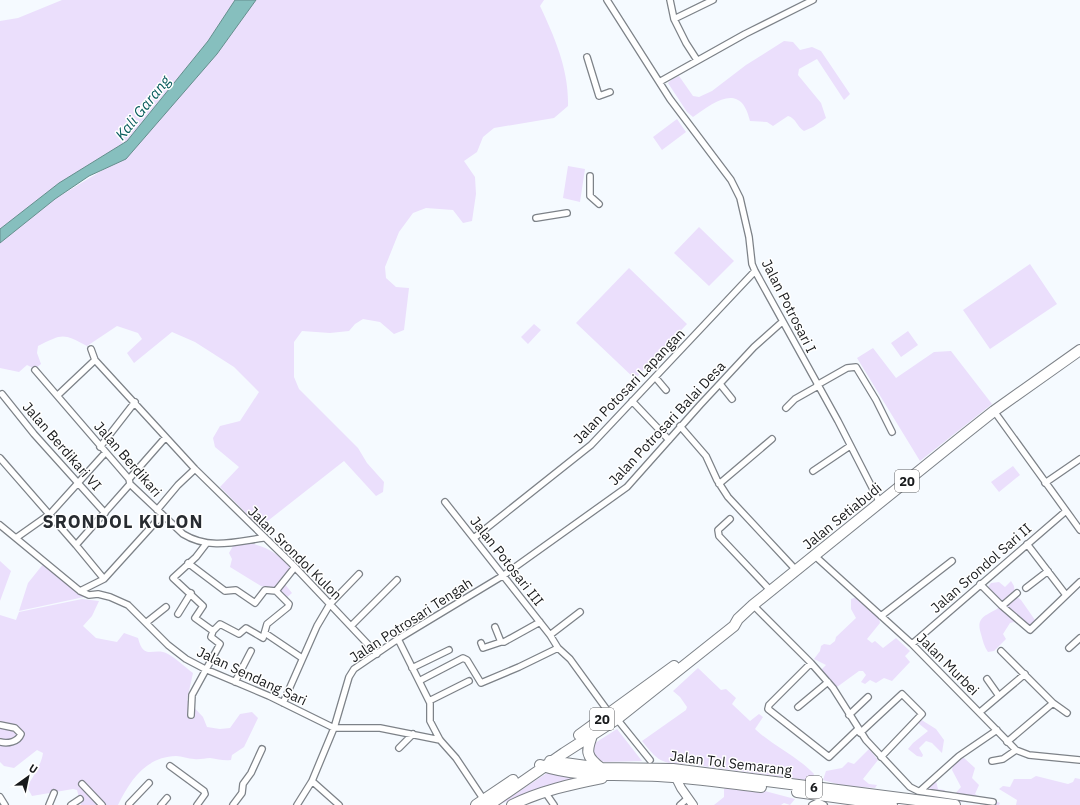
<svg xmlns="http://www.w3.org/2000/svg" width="1080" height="805" font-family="'IBM Plex Sans',sans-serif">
<rect width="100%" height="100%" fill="#f5faff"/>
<!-- green -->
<path fill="#ebdffc" d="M62 0H235L208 41 127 141 59 183 0 229V21L18 18Z
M256 0H544L540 6C555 38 569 70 568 106L554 118 494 128 483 137 477 152 464 161 475 177 476 194 472 221 463 223 453 210 426 208 413 213 399 232 385 267 386 278 396 287 409 288 404 330 394 334 380 322 363 319 355 324 349 331 330 333 302 331 294 342V377L299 389 358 448 367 463 384 482 383 492 376 496 344 461 260 527 220 487 239 467 215 447 213 438 220 426 240 421 259 392 234 367 195 342 172 332 134 363 127 353 142 339 138 333 117 326 87 346C62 333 63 334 38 346L37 353 41 364 35 369 27 365 19 372 0 368V243L55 199 106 168 160 118 217 54Z
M784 41 793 42 800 50 812 47 821 51 850 94 844 100 817 59 799 69 798 75 821 103 826 118 813 127 804 131C797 127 796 118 788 116L773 126 767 122 750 121C741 81 714 102 693 117L687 112 668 83 672 79 679 76 693 96 699 97 712 91 746 65Z
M677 119 686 132 662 150 653 137Z
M568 166 585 169 580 202 563 198Z
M699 227 734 261 709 286 674 253Z
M1030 264 1057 304 990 349 963 310Z
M629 268 687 324 635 379 576 323Z
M534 324 541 330 528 344 521 337Z
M908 331 918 345 901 357 891 343Z
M873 348 896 378 934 352 951 351 992 404 920 461 857 358Z
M1013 466 1020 475 999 492 991 482Z
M250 543C268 547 284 557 295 573L284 583 292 593 285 599 276 590 261 586 230 567 232 559 229 553 233 546Z
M0 561 11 571 0 601Z
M44 563 84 597 19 611 28 583Z
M1011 581 1014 586 1015 595 1021 600 1035 620 1028 630 1014 622 1010 623 1003 634 1006 639 994 651 988 652C984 646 983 641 981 634 975 616 987 616 1000 607L984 592 991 583 999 582 1005 587Z
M860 596 878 614 880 623 867 639 872 643 875 641 883 648 896 638 910 651 905 656 910 662 892 681 884 678 876 683 870 680 865 684 861 682 866 675 863 671H859L837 687 821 670 826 665 814 659 820 651 821 646 824 644 830 645 835 641 836 637 856 618 851 609V599Z
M82 599 99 601 92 616 83 626 96 638 117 642 124 633 138 638C144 662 154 646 168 654 177 659 185 667 193 673L187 700 203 717 207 727 220 729 230 728 240 714 252 712 258 718 244 747 232 755 231 760C223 761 218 759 210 758 205 758 199 760 194 759 188 759 182 756 176 756 145 757 130 781 118 805H81L77 790 73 789 32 796 27 787C33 776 41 766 43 753L37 750 14 768 4 766 0 762V615L16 620 19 612Z
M698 668 721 690 726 689 736 698 732 704 750 721 759 714 763 717 755 729C773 746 797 756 814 774L812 781 687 764C661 764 658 761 642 741L686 710 687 707 680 697 673 691Z
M920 719 936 729 944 740 942 753 932 743 926 741 919 748 923 755 922 757 917 756 908 749 913 743 928 731 918 723Z
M617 729 642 761 604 762 594 757 592 745Z
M869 749 878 760 863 779 869 784 877 785 875 788 844 786 823 780 826 771 842 768 848 762 854 764Z
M963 757 975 768 972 778 979 785 975 794C982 800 992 798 1000 803L999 805H986L966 798 962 802 929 795V787L936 781 938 789 944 790 953 796 961 787 952 770 953 766Z
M550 771 590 776 557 783 500 804Z
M1036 776 1068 784 1073 782 1075 778 1080 779V805H1016L1017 800 999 789 1003 786 1010 787 1014 779H1031Z
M730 786 761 790 795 799 790 805 784 803 781 805H714L724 797V789Z"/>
<!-- water -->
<path fill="#86bfbe" stroke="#658e8d" d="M235 0H256L217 54 126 159 89 176 55 199 0 243V229L59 183 127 141 208 41Z"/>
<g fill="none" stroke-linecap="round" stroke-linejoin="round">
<defs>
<path id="street" d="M607 0 670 99 731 180 740 198 749 237 752 264 755 271 838 421 880 503
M670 0 674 19
M587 57 599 96 610 92
M697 60 686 43 674 19 713 0
M661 81 745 34 813 0
M590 176V196L599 204
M536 218 567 213
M91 349 95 360 195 469 292 564 377 654
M35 370 129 479 130 484 183 534C209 550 235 542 263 538
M655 377 666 390
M720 384 732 399
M817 385 847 368 856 367 876 400 892 432
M2 394 34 434 105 513
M58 395 95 360
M632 401 669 440
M786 408 795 399 818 386
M994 411 1080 530
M680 426 706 456 717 480 728 497 796 570
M100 447 135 402
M0 458 76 545 104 579
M813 471 850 446
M129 479 165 438
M1045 483 1080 459
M719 484 772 439
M445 502 550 635 558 648 570 659 610 714
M157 510 178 485 195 469
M730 519 718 530 719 536 771 591
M0 525 80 591 89 595 98 594 110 597 128 605 168 645 186 659 205 669 269 696 334 728H380L440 740
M16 538 50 514 105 453
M474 538 591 445 755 271
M206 544 196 557 173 578 203 606 195 618 213 631
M1027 544 1066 595
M76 545 130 484
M815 556 912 644 1016 750 1029 755 1080 760
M188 563 225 591 236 590 255 603 265 590 276 591 295 567
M980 584 1002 606
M1026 588 1048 571
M80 591 104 579 162 515
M1017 593 1002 606 1030 630 1080 582
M753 605 811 663 833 688 866 740 910 787 918 791 993 802
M178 614 191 593
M881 616 952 561
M147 622 166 607
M351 626 397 580
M495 627 501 642H504L540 622
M265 633 302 658
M550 635 580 612
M398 639 430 703V721L440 740 456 758 484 800
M481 643 483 648 501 642
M912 644 1066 511
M1069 648 1080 638
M1001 651 1053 703 1067 713
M811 663 769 705 768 709 829 757 858 729
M412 668 449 650
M987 679 999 696
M419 681 463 658 467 660 481 683 519 667 558 648
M235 682 251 651
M429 701 469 681
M283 703 317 626 330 604 359 574
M798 707 828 682
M980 712 1025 674
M191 715 192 695 220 644 211 637 213 631 220 624 239 634 246 628 263 638 267 624 288 607 289 604 276 591
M849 715 868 697
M617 719 650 760
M0 725 15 728 21 734C18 742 8 744 0 742
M860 733 902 694 922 714 881 757
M1007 742 1053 703
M399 748 413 734
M992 761 1003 759 1016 750
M170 766 204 791 205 794 197 805
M312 781 339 805
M82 784 102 805
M920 791 959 756 997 730
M545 792 554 805
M0 797 5 805
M129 804 149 783
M49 805 54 793
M71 805 80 799
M161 805 167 798
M233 805 242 793 243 784 251 773 262 749
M297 805 312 781 334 728 349 677 354 669 398 639 504 575 627 487 700 405 754 347 782 322
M680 805 688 798
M812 805 818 802 824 805"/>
<path id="secondary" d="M674 774 681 788 693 805"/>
<path id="highway" d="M593 733C586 751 585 756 601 768
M579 735 674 666
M550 761 601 768 673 769 955 805
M540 765C578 778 619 774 658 776 692 778 727 783 761 787
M797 792 892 805
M476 805 513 780
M489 805 564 753 617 719 734 626 738 619 753 605 965 434 994 411 1080 350
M512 805C540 791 572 784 602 778"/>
</defs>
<!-- street casing -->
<use href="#street" stroke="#7d8288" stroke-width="8"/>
<!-- secondary casing -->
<use href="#secondary" stroke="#7d8288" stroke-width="10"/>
<!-- highway casing -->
<use href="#highway" stroke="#7d8288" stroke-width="12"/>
<!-- street -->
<use href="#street" stroke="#fff" stroke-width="5.5"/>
<!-- secondary -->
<use href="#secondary" stroke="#fff" stroke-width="8"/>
<!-- highway -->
<use href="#highway" stroke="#fff" stroke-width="10"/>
</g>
<g text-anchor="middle" stroke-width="3" stroke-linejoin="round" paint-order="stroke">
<!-- shield labels -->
<g fill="#fff" stroke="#5d5f60" stroke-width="1">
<rect x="895" y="470" width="24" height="22" rx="3"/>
<rect x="590" y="708" width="24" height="22" rx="3"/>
<rect x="806" y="776" width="16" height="22" rx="3"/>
</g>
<g font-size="13" font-weight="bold" fill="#181a1c">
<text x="907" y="486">20</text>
<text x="602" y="724">20</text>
<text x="814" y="792">6</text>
</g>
<!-- street labels -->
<g font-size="14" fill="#181a1c" stroke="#fff">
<text transform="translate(789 306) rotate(63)" y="5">Jalan Potrosari I</text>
<text transform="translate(629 386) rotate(-46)" y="5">Jalan Potosari Lapangan</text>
<text transform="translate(667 423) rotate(-47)" y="5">Jalan Potrosari Balai Desa</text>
<text transform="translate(62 446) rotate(49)" y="5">Jalan Berdikari VI</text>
<text transform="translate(128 459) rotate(49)" y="5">Jalan Berdikari</text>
<text transform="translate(842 516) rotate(-39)" y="5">Jalan Setiabudi</text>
<text transform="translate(295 553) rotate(45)" y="5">Jalan Srondol Kulon</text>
<text transform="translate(507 561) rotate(52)" y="5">Jalan Potosari III</text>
<text transform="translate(981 568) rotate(-41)" y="5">Jalan Srondol Sari II</text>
<text transform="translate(411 620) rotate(-33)" y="5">Jalan Potrosari Tengah</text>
<text transform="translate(948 664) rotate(45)" y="5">Jalan Murbei</text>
<text transform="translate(252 676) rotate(25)" y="5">Jalan Sendang Sari</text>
<text transform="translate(731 763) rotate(7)" y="5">Jalan Tol Semarang</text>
</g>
<!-- water labels -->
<g font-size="15" font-style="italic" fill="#085b5c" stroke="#fff">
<text transform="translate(143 108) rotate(-51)" y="5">Kali Garang</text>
</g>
<!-- district labels -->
<g font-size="18" font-weight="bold" letter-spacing="1" fill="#272b30" stroke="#fff">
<text x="123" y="528">SRONDOL KULON</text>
</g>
</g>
<!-- north arrow -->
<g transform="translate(28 777) rotate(33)" stroke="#ffffff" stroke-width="3" paint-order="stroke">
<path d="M0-3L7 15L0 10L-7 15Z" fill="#181a1c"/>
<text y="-6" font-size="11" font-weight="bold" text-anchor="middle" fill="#181a1c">U</text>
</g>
</svg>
